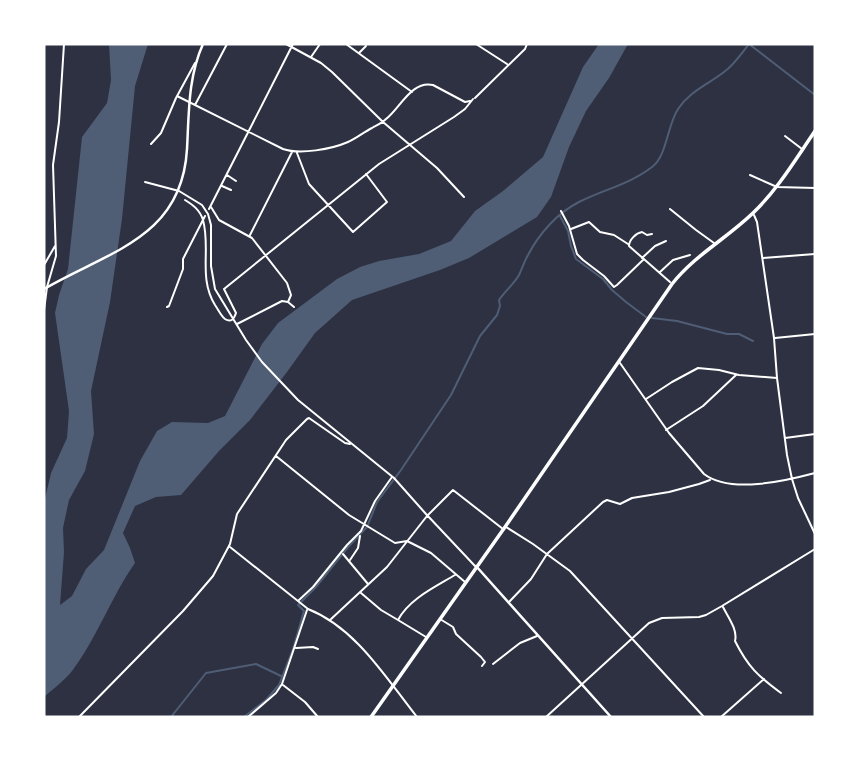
<svg xmlns="http://www.w3.org/2000/svg" width="859" height="761" font-family="'Noto Sans',sans-serif">
<rect width="100%" height="100%" fill="#2d3142"/>
<!-- water -->
<path fill="#4f5d75" d="M109 44H148L135 86 122 219 110 302 91 391 94 434 85 471 69 500 63 528 64 552 60 605 72 596 86 569 104 550 140 461 157 431 172 422 208 423 225 416 262 344 278 323 337 279 360 267 379 261 419 254 451 241 475 211 503 191 543 157 583 67 599 44H628L609 78 586 111 569 147 551 197 537 217 469 258 440 270 352 300 315 333 287 372 250 420 219 451 181 495 156 497 135 506 123 533 130 548 135 563C111 597 97 638 72 671 64 681 53 689 44 697V503L51 473 67 438 69 411 55 313 59 295 68 269 82 137 107 103 111 80Z"/>
<g fill="none" stroke-linecap="round" stroke-linejoin="round">
<!-- stream -->
<path stroke="#4f5d75" stroke-width="2" d="M560 216 568 231 571 246 576 259 603 279 612 290 626 302 646 317
M652 318 677 321 727 334H739L753 341
M171 717 206 673 256 664 281 676
M244 717 266 700 279 685 293 649 304 611 298 605 315 588 349 546 367 527 377 502 401 470 451 395 480 336 497 315 500 306 499 300C505 291 514 284 519 275 522 269 524 262 528 255 539 234 557 213 579 202 603 190 630 184 652 167 667 156 667 126 678 109 690 91 707 85 724 72 734 65 741 54 749 44L815 95"/>
<!-- minor -->
<path stroke="#fff" stroke-width="2" d="M286 44 321 63 332 72 383 122 437 168 464 197
M346 44 412 92
M476 44 507 64
M359 53 366 46
M311 57 320 44
M177 96 283 149C300 155 332 149 348 142 357 138 364 132 372 128 377 125 382 123 386 119 400 108 412 80 433 85L465 102 470 101
M475 98 525 49 527 44
M195 105 227 44
M785 136 802 149
M151 144 161 133 176 98 195 63
M297 153 309 184 353 232 387 202 366 174
M227 175 236 181
M750 175 777 187 815 188
M145 182 179 191 202 205 208 214 211 225V266L215 289 246 340 262 362 298 400 394 478 426 514 475 566
M222 186 231 190
M185 200C193 205 200 210 203 220 211 249 198 277 215 305 218 309 221 316 225 319 231 323 234 319 236 313L224 289 379 164 454 117 465 109 473 99
M211 207 219 220 252 238 287 283 291 295 288 302
M209 209 293 44
M670 209 696 230 714 243
M561 211 569 226 577 254 583 260 604 276 614 287 617 285 644 259
M754 215 757 222 774 338 777 378 787 455 792 479 798 498 815 534
M571 229 589 222 600 232 614 235 628 244
M652 234 647 235 642 232C636 233 629 240 629 246L670 282
M250 235 292 152
M642 258 655 246 666 241
M763 258 815 254
M44 265 55 246
M660 272 673 260 690 255
M167 307 169 306 183 269V259L205 216
M44 310 47 287 56 256 53 165 59 122 64 44
M237 324 282 301 288 302 294 307
M775 338 815 334
M620 363 669 433 704 474C730 494 785 481 815 473
M646 399 672 382 698 368 719 370 739 375 777 378
M666 430 703 406 736 375
M785 438 815 434
M276 456 349 515 395 543 407 541 431 553 465 582
M506 527 533 544 570 571 704 717
M230 547 308 609C356 628 386 678 417 717
M343 554 368 584
M350 560 358 548 360 536
M361 593 381 610 398 620
M299 600 313 587 347 545 361 531 375 501 392 477
M509 602 531 579 547 554 603 502 607 500 620 504 632 498 669 492 699 484 710 480
M723 607C728 617 738 630 735 641 748 667 758 676 781 693
M440 619 453 627 456 634 481 657 485 662 482 666
M330 620 387 567 427 516 453 490 503 529
M426 637 398 620C409 599 435 587 455 575
M296 648 313 647 318 649
M493 664 520 643 537 636
M283 685 305 702 318 717
M79 717 183 611 213 576 230 544 237 514 286 440 307 419 309 418 345 443 350 444
M248 717 276 693 282 684 307 610
M546 717 649 623 662 618 699 617 706 615 722 606 815 549
M721 717 764 679"/>
<!-- tertiary -->
<path stroke="#fff" stroke-width="2.5" d="M476 566 611 717"/>
<!-- secondary -->
<path stroke="#fff" stroke-width="2.5" d="M44 289C109 251 182 238 187 149 189 113 188 77 203 44"/>
<!-- primary -->
<path stroke="#fff" stroke-width="3.5" d="M371 717 505 527 672 284C695 255 726 239 753 213 778 189 795 160 815 131"/>
</g>
<!-- border -->
<rect width="859" height="761" fill="none" stroke="#ffffff" stroke-width="91"/>
</svg>
